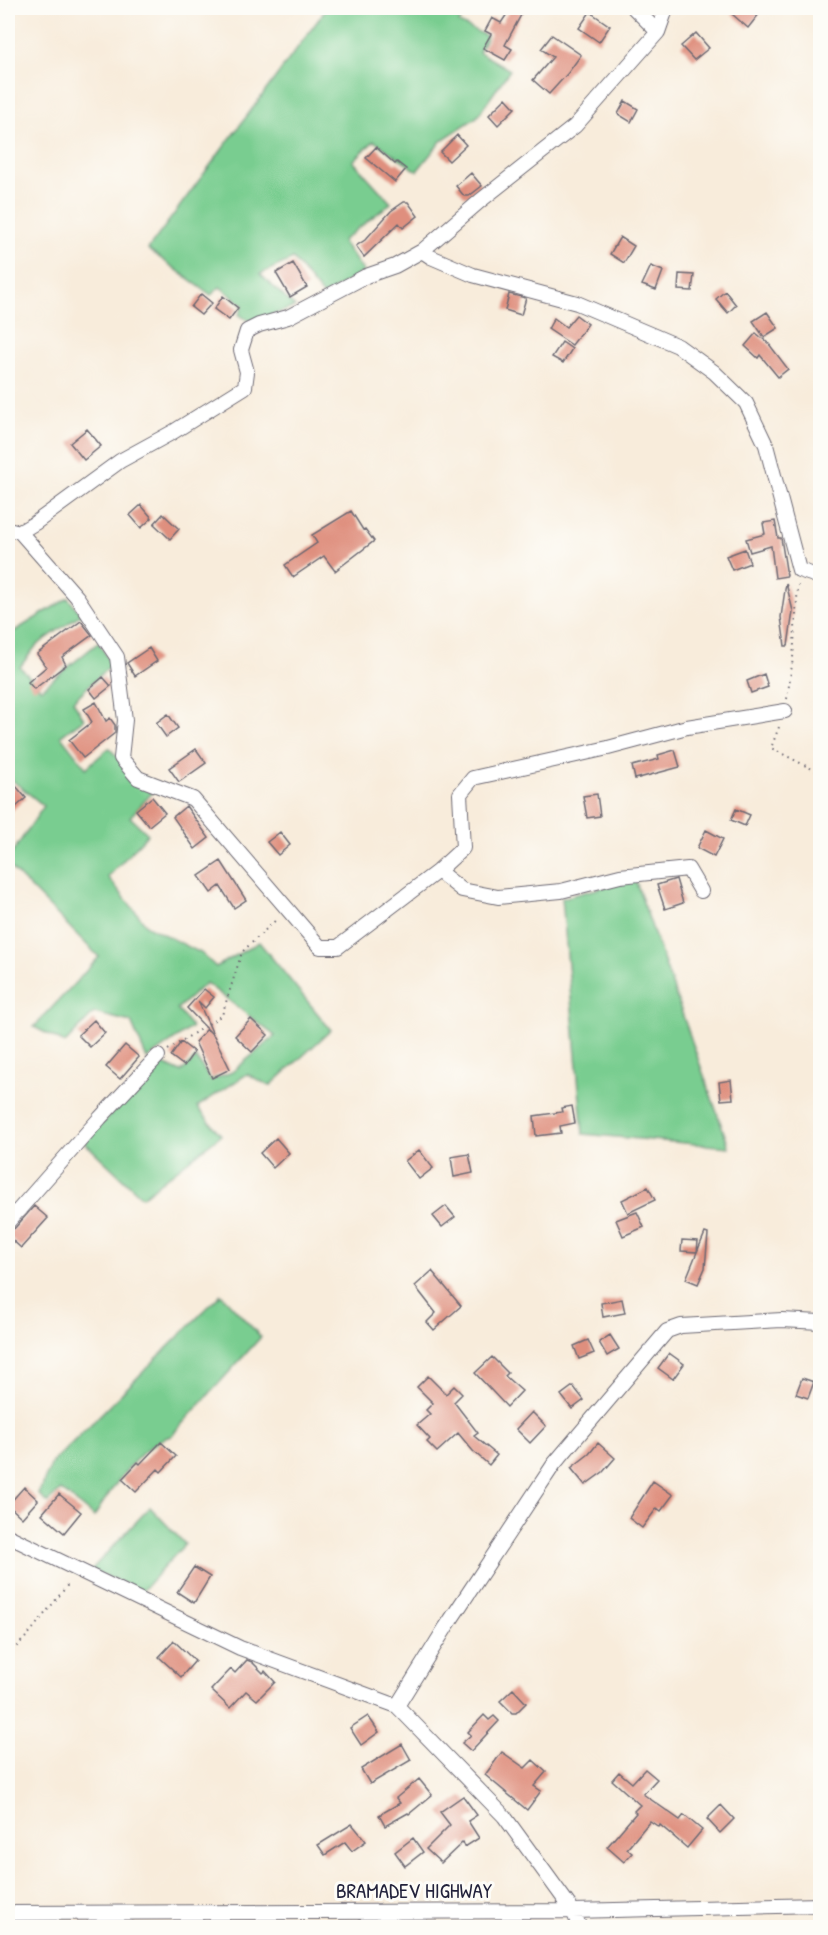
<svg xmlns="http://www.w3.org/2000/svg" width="828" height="1935" font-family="'Patrick Hand',sans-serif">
<rect width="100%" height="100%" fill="#fdfcf7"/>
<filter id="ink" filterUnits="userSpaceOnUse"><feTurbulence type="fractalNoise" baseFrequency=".0167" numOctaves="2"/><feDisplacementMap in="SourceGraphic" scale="12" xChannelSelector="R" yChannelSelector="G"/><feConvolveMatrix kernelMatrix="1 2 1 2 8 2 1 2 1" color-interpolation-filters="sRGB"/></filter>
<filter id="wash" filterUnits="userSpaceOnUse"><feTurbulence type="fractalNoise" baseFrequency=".008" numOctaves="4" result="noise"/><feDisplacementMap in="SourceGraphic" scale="24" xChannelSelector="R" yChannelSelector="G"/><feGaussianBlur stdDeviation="1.35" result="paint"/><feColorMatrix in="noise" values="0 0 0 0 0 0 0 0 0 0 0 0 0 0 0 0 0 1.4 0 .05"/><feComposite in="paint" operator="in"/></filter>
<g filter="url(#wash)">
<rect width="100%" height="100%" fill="#f8ecdb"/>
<!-- green -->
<path fill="#79cd90" stroke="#4e7866" stroke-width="1.5" d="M327 8H467L459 23 487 36 479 52 510 70 477 117 442 140 417 171 374 141 353 161 391 203 342 241 364 272 323 296 293 259 260 274 295 307 251 322 239 315 243 305 220 287 211 295 148 249Z
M68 598 81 614 36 646 20 667 41 689 99 642 111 665 73 701 84 719 61 736 86 768 109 748 152 793 130 817 148 834 108 877 147 926 201 953 216 967 259 942 331 1030 270 1086 247 1074 197 1107 221 1135 142 1197 84 1142 161 1063 181 1072 196 1058 211 1080 232 1072 275 1036 206 983 177 1009 192 1027 147 1059 131 1022 94 1013 65 1043 34 1027 99 957 8 865V859L44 806 8 777V635Z
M635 879 729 1147 583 1134 562 898Z
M221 1294 261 1337 171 1436C140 1444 110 1491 94 1517L61 1490 47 1503 38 1494 52 1463Z
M150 1507 185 1544 142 1591 91 1570Z"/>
<g id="blocks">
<!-- building -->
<path fill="#df8f7e" d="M511 8 522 13 505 45 512 49 505 60 483 48 491 34 485 31 492 18 501 23Z
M737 8H752L759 14 748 28 732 14Z
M590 12 610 26 599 42 579 28Z
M696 33 709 48 694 60 681 46Z
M552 35 581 55 568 73 549 94 533 80 553 57 541 49Z
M506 98 515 108 498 125 489 115Z
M625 101 638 109 631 122 618 114Z
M457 135 466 145 449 161 440 152Z
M376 147 395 164 397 162 406 169 395 182 366 158Z
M471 173 482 186 469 196H464L456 186Z
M404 202H408L418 216 403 228 399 223 364 257 356 246 365 240 391 211Z
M620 237 634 246 624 263 610 254Z
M293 263 307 287 290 297 276 273Z
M651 266 663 271 656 290 642 285Z
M679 274 694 275 692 291 678 290Z
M725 291 736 305 728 313 716 299Z
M201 294 212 303 201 315 191 307Z
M509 294 526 298 521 315 505 310Z
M223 296 238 308 229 320 214 309Z
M767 312 778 328 764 337 753 321Z
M576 315 588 324 572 345 548 329 554 318 566 327Z
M756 333 769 344 788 369 778 377 760 355 758 358 745 346Z
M562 342 572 349 563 363 552 357Z
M87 429 101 446 84 460 70 443Z
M141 505 152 518 141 528 130 515Z
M351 511 363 530 365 529 374 541 335 571 324 556 293 577 285 565 317 543 312 535Z
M163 514 179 529 170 539 154 524Z
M775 521 778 538H781L787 576 775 578 771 546 750 552 746 539 765 534 763 523Z
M745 549 750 563 732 570 726 556Z
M786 583 793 611 788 646H785L781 617Z
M81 621 92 635 62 657 66 665 34 689 28 682 46 667 37 654Z
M149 648 157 661 135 676 127 663Z
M764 674 768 687 751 693 747 681Z
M103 677 111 686 96 698 89 689Z
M96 702 106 721 110 718 115 725V733L83 758 69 740 92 722 84 709Z
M168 714 178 728 166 737 156 723Z
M196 749 206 763 179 782 169 768Z
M675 750 680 767 635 779 632 766 659 759 658 755Z
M15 785 26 798 8 814V792Z
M597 794 600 816 587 818 583 796Z
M152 797 165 813 149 826 136 810Z
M186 806 209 838 195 849 173 817Z
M736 809 750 815 745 826 731 820Z
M706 830 723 839 714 857 697 848Z
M280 832 290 845 278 855 267 842Z
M221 861 246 900 234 908 220 886 211 893 199 876Z
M676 879 683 903 665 909 657 885Z
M204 989 214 997 205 1008 198 1001 212 1032 211 1033 187 1008Z
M251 1019 268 1035 252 1052 235 1036Z
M94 1020 105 1033 90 1047 78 1035Z
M207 1029 214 1036 230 1069 212 1078 195 1042Z
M181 1042 194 1052 184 1066 171 1056Z
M125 1045 139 1057 120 1079 106 1067Z
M731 1080 733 1099 721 1100 719 1082Z
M572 1106 575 1123 560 1126 561 1133 536 1136 534 1116 562 1112 561 1108Z
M276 1138 289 1153 273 1168 260 1153Z
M419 1150 433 1168 419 1179 405 1161Z
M469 1154 473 1173 454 1177 451 1157Z
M648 1187 655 1200 628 1213 622 1200Z
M34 1206 48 1218 21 1248 8 1236V1232L15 1228Z
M446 1206 455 1217 442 1227 433 1216Z
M637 1212 644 1227 623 1236 616 1220Z
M705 1233 708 1234 705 1268 698 1284 686 1279 697 1252 681 1251 682 1240 698 1241 697 1252Z
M432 1271 461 1306 434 1330 427 1322 436 1313 415 1286Z
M622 1299 625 1313 603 1317 601 1303Z
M610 1335 619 1349 607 1356 599 1342Z
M588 1340 594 1353 579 1359 574 1346Z
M669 1353 684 1364 673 1379 658 1368Z
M492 1357 508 1373 505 1376 522 1391 507 1407 475 1373Z
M428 1376 446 1394 454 1386 462 1394 454 1402 478 1433 474 1436 497 1455 489 1465 473 1451 458 1433 437 1452 427 1442 430 1439 417 1425 430 1414 426 1410 433 1403 417 1387Z
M802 1378 814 1382 808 1398 796 1394Z
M573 1386 584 1400 572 1409 561 1395Z
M532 1412 546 1426 530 1443 516 1429Z
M161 1442 176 1456 161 1472 158 1469 136 1492 122 1479 138 1462 140 1464Z
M598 1443 615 1458 603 1472 585 1485 571 1468 589 1454Z
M653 1481 673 1495 661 1511 657 1508 642 1528 629 1518Z
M24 1487 38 1500 22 1518 8 1505Z
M59 1494 81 1512 64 1533 42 1514Z
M194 1567 210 1577 194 1603 177 1592Z
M174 1641 195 1661 181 1677 159 1657Z
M247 1660 252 1662 263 1673 265 1671 275 1682 257 1700 246 1691 230 1708 211 1690 231 1669 235 1673Z
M513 1689 526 1703 516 1713H512L500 1701Z
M484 1715 489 1720 494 1716 499 1721 471 1751 462 1743 471 1735 468 1732Z
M368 1716 379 1732 361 1745 350 1728Z
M402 1744 411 1760 370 1784 361 1769Z
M502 1752 525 1768 533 1760 546 1772 534 1786 541 1791 527 1810 485 1775Z
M645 1769 657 1779 643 1794 680 1820 684 1815 702 1830 687 1848 660 1825 659 1827 650 1821 627 1849 632 1853 624 1862 607 1847 636 1813 634 1811 640 1805 612 1780 619 1772 632 1783Z
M419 1779 432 1795 409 1814 408 1813 385 1826 379 1815 400 1803 396 1798Z
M463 1796 477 1815 468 1821 479 1838 465 1847 463 1842 441 1863 426 1849 450 1825 440 1812Z
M721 1805 734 1819 720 1833 707 1819Z
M352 1824 366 1841 352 1851 345 1842 325 1855 318 1845Z
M413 1838 423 1852 405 1866 395 1852Z"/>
</g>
</g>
<g filter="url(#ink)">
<use href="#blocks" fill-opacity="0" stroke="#6d6973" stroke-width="1.5"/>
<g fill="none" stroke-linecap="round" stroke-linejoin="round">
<defs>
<path id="minor" d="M658 32 665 12 664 8
M422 251 480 201 575 126 658 32 634 8
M8 529 20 532 35 523 120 461 173 432 245 387 247 372 241 350 247 331 259 325 288 317 366 276 395 266 422 251 431 257 473 275 577 303 678 346 714 372 746 403 766 445 799 570 820 577
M20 532 77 597 117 657 125 720 121 758 138 778 193 799 320 947H338L438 871 463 848 460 794 473 778 608 748 687 727 785 711
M438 871 462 890 498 897 561 891 620 876 688 869 701 891
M8 1222 100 1118 158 1056
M8 1536 240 1648 397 1706 504 1816 573 1911 580 1928
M397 1706 446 1627 554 1464 667 1331 681 1326 782 1320 820 1322
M8 1913 573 1911 820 1905"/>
</defs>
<!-- minor casing -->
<use href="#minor" stroke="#6d6973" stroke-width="16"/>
<!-- path -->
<path stroke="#6d6973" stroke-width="2" stroke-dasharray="1.5 4.5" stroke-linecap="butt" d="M787 699 793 658 798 585
M779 727 771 748 820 773
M168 1050 222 1015 242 952 277 919
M8 1655 28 1635 70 1582"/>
<!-- minor -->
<use href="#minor" stroke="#fff" stroke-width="14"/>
</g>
</g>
<g text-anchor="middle" stroke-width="6" stroke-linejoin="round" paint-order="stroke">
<!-- street labels -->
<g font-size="21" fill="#22223b" stroke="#fdfcf7">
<text x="414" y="1898">BRAMADEV HIGHWAY</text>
</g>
</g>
<!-- margin -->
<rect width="828" height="1935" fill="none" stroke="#fdfcf7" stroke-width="30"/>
</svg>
